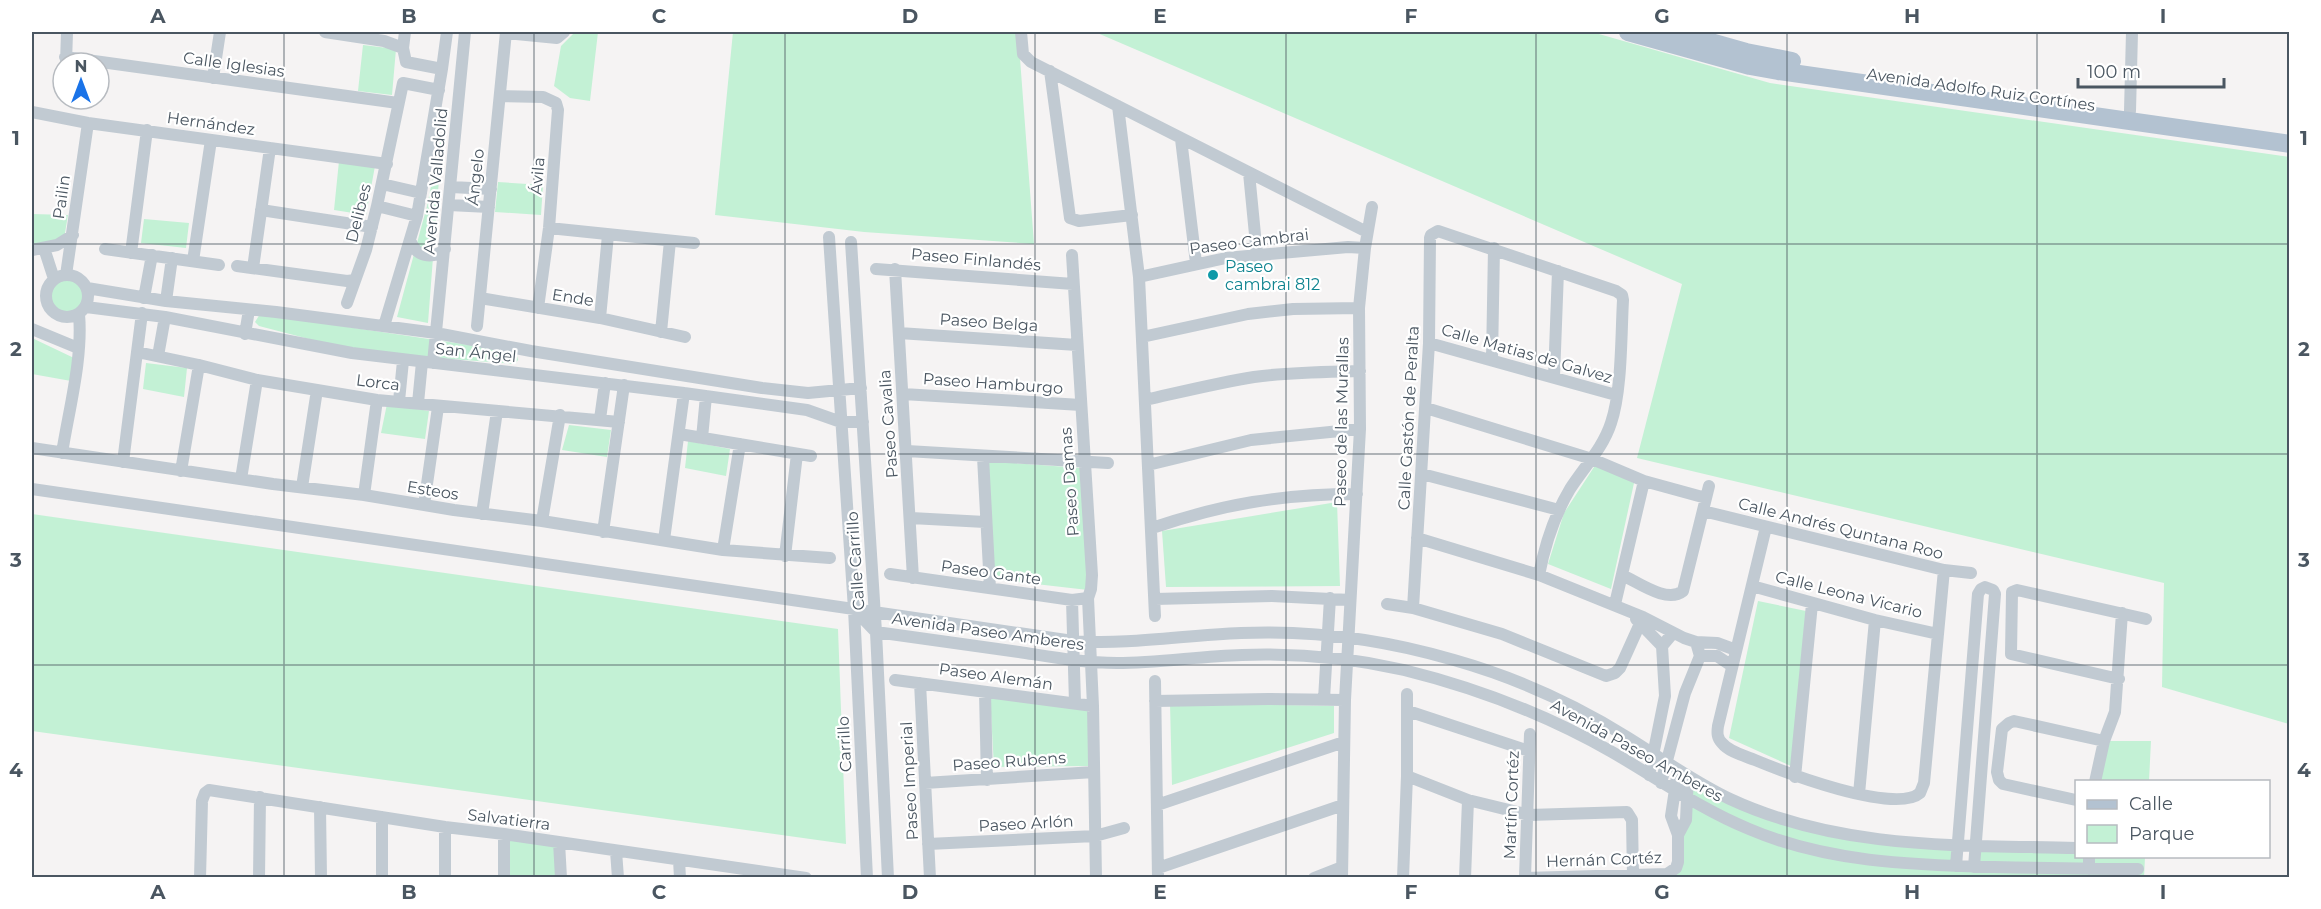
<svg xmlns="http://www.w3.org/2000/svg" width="2321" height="909" font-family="Montserrat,sans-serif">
<rect width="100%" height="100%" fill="#f5f3f3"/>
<!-- green -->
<path fill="#c3f1d5" d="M575 32H598L590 101 570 98 554 86 561 46Z
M733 32H1018L1034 244 864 232 715 215Z
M1095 32H1592L1770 83 2289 157V724L2162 687 2164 583 1637 458 1682 284Z
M363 45 396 49 392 95 358 91Z
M443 127 428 323 397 317 427 206Z
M339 161 375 166 366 215 334 210Z
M498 182 543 185 541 215 495 212Z
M32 214 68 215 64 239 32 245Z
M144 219 189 223 186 248 141 243Z
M48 296a19 19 0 1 1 38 0a19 19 0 1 1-38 0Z
M260 314 516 352 518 360 515 364 359 352 259 326 255 322Z
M32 338 74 358 71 381 32 374Z
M146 363 187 368 184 397 143 389Z
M387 404 429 411 425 439 381 433Z
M569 425 611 430 607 457 562 450Z
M688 441 730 449 726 476 685 468Z
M986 461 1081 468 1088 590 991 579Z
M1596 464 1634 483 1611 589 1548 564 1564 513Z
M1337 502 1340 586 1166 587 1162 531Z
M32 514 838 629 846 844 32 731Z
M1758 601 1806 611 1791 766 1729 738Z
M990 696 1088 709V766L994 767Z
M1170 703 1334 706V733L1172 785Z
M2104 741H2151L2149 781 2095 782Z
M1688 776 1814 829 1958 845 1957 866 1974 867 1975 845 2076 848V856L2145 857 2144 878H1525L1672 872Z
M504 834 559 842 561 877 504 878Z"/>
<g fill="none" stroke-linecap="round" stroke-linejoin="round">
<!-- street -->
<path stroke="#c1cad2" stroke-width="12" d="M325 32 384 41 403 48
M405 32 403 48 406 62 442 69
M1021 32 1023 54 1031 62 1367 232
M506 33 557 38 564 32
M65 57 398 103
M66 63 67 32
M1050 71 1070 218 1079 221 1132 215
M213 78 220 32
M500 96 543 97 556 103 558 110 549 228 538 308
M1118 106 1139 277 1155 616
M2130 111 2132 32
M32 112 88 123 387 164
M1181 139 1196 263
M1249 173 1257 255
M382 184 421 193
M451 187 491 189
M449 205 489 207
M377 206 417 216
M261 210 372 227
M549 228 694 243
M829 237 854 609 867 878
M410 240C416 257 432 260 445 249
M851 242 876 632 888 878
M44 248 54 279
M105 249 219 265
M32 250 57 245 73 235
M131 253 147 130
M1072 255 1092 575 1091 589 1088 598 1093 706 1096 878
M193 261 211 140
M237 266 347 281 355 280
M253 268 270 148
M876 269 1073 284
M895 269 913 578
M46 296a21 21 0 1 1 42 0a21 21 0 1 1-42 0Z
M66 275 88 123
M1139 277 1226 258 1348 247 1365 248
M87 288 166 301 276 312 436 333 531 351 762 388 808 393 861 388
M144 298 152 255
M480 298 600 318 685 337
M166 301 172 258
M347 303 366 250 377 206 403 83 439 90
M86 307 165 317 352 353 684 393 807 410 841 422H863
M600 318 608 235
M384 326 417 216 442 69 447 32
M477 326 506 32
M32 329 78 348
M661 332 670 241
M899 333 1077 345
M245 334 249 310
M1142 337 1248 314 1293 309 1359 308
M1429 343 1616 395
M137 352 199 365 257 380 377 400 619 422
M158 356 165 317
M1492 359 1494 248
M433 363 465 32
M1554 377 1558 271
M903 394 1081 405
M1145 400C1181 392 1217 383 1254 377 1289 372 1324 372 1360 371
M399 401 403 361
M418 403 422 362
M1426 408 1592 459 1644 481 1706 498
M600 419 605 383
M679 434 811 456
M702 438 706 396
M32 448 273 484 364 495 454 510 542 521 723 550 830 558
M907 451 1108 463
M62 453C69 409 83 358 79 314
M983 457 990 588
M123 462 142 313
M1148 465 1251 440 1360 429
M181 471 199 365
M1422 474 1559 510
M241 479 257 380
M302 487 317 390
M32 489 1073 641C1129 645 1185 635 1241 633 1312 630 1386 640 1454 660 1514 677 1574 704 1627 737 1661 758 1694 782 1730 799 1840 850 1959 845 2076 848
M364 495 377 400
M424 505 438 407
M1703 511 1944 570 1971 573
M482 514 497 411
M911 518 985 522
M542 521 560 415
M1766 527 1718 726C1717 733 1717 738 1722 743 1729 752 1745 756 1755 760 1784 772 1895 815 1920 793L1924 783 1944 570
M1152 528C1223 504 1282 494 1357 494
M603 532 624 385
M1417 538 1539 575 1643 617 1684 638 1696 642 1717 643 1736 650
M664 540 684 393
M723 550 740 444
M785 556 797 454
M890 574 1072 600 1088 598
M1622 575C1638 582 1667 604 1683 591L1709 486
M1752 586 1875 620 1938 634
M1155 599 1272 596 1350 600
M1072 600 1075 703
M1387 604 1413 608 1502 634 1606 676 1615 673 1620 668 1643 617
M1615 604 1644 481
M1413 608 1429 343 1430 238 1431 235 1438 231 1616 291 1622 295 1623 300C1621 335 1622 391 1611 423 1603 448 1584 467 1570 489 1554 516 1545 544 1539 575
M854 609 876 632C924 639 972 645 1019 652 1052 657 1084 663 1117 663 1159 663 1200 656 1242 655 1296 653 1351 658 1404 670 1477 688 1547 715 1612 752 1657 778 1700 809 1749 829 1826 862 1910 865 1994 867 2042 868 2090 869 2138 869
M1636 619 1662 646
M1700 656H1717L1732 666
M2119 679 2011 654 2012 592 2017 590 2146 619
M895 680 1093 706
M1155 681 1158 878
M920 683 930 878
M985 692 987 780
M1324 699 1330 598
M1155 701 1268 699 1345 700
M1408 711 1529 751
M1678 770 1671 816 1678 835
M1649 775 1665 696 1662 646 1673 633
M1407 776 1468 800 1529 815 1627 812 1632 820 1633 876
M1795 777 1812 604
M2095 782 2104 741 2115 712 2122 613
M925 783 1094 772
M1661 783 1685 693 1700 656 1696 642
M1859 794 1875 620
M2076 800 2003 784 1999 780 1997 772 2002 729 2009 723 2014 721 2104 741
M1157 805 1344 742
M320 807 321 878
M559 842 561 878
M928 844 1095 836 1124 828
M616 851 618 878
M679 860 680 878
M1956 866 1978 594 1981 589 1985 587 1993 590 1995 594 1974 867
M1158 868 1343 805
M2089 869V856
M1525 877 1530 734
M200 878 202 801 205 793 209 790 445 827 504 834 806 878
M259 878 260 797
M382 878V817
M445 878V827
M504 878V834
M1314 878 1342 867
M1342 878 1345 700 1360 429 1359 308 1365 248 1372 207
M1403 878 1407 776V694
M1465 878 1468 800
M1525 878 1667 874 1676 868 1678 862V835L1686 820 1688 776"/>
<!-- primary -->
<path stroke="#b3c2d1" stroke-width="18" d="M1628 32 1750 66 1778 71 2290 144
M1675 32 1746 52 1792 61"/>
</g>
<!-- grid -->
<path fill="none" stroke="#4a5661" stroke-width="1.5" stroke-opacity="0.55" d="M284 32V878M534 32V878M785 32V878M1035 32V878M1286 32V878M1536 32V878M1787 32V878M2037 32V878M32 244H2290M32 454H2290M32 665H2290"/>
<!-- markers -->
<circle fill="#0f9aa8" stroke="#fff" stroke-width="2" cx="1213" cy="275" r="6"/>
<g text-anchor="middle" stroke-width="4.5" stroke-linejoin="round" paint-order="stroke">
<!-- street labels -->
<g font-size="16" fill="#4a5661" stroke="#fff">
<text transform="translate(234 64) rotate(8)" y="6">Calle Iglesias</text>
<text transform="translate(1981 89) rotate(8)" y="6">Avenida Adolfo Ruiz Cortínes</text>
<text transform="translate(211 123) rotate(8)" y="6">Hernández</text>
<text transform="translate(537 176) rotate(-85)" y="6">Ávila</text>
<text transform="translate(475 177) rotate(-84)" y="6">Ángelo</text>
<text transform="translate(435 181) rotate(-85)" y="6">Avenida Valladolid</text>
<text transform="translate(61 197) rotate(-82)" y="6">Pailin</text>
<text transform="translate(358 213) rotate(-76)" y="6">Delibes</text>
<text transform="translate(1249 241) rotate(-7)" y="6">Paseo Cambrai</text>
<text transform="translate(976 259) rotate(5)" y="6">Paseo Finlandés</text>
<text transform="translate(573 297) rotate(9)" y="6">Ende</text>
<text transform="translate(989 322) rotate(4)" y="6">Paseo Belga</text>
<text transform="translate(476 352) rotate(6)" y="6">San Ángel</text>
<text transform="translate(1527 353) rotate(16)" y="6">Calle Matias de Galvez</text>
<text transform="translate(378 382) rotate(7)" y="6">Lorca</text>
<text transform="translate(993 383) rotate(4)" y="6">Paseo Hamburgo</text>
<text transform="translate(1408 418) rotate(-87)" y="6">Calle Gastón de Peralta</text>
<text transform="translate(1341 422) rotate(-89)" y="6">Paseo de las Murallas</text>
<text transform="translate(888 424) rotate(-94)" y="6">Paseo Cavalia</text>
<text transform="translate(1069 482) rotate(-94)" y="6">Paseo Damas</text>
<text transform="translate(433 490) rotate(9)" y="6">Esteos</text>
<text transform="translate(1841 528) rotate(14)" y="6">Calle Andrés Quntana Roo</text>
<text transform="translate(855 561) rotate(-94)" y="6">Calle Carrillo</text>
<text transform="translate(991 572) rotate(8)" y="6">Paseo Gante</text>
<text transform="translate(1849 594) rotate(14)" y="6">Calle Leona Vicario</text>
<text transform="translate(988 631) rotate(8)" y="6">Avenida Paseo Amberes</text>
<text transform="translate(996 676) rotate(8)" y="6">Paseo Alemán</text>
<text transform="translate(844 744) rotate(-93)" y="6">Carrillo</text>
<text transform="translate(1637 750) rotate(29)" y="6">Avenida Paseo Amberes</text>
<text transform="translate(1009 761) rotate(-4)" y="6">Paseo Rubens</text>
<text transform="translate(909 781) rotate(-93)" y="6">Paseo Imperial</text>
<text transform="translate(1511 805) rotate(-88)" y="6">Martín Cortéz</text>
<text transform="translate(509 819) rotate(7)" y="6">Salvatierra</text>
<text transform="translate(1026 823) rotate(-3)" y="6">Paseo Arlón</text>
<text transform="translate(1604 859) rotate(-2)" y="6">Hernán Cortéz</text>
</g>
<!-- culture labels -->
<g font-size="16" fill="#0d838f" stroke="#fff" text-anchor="start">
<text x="1225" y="272">Paseo<tspan x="1225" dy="18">cambrai 812</tspan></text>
</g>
</g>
<!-- border -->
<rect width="2321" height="909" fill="none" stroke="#ffffff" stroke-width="66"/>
<!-- legend -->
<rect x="2075" y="780" width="195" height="78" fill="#ffffff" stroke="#b7bbc0" stroke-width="1.5"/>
<rect x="2087" y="800" width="30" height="9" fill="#b3c2d1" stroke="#b7bbc0" stroke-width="1.5"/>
<text x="2129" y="810" font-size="18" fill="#4a5661">Calle</text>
<rect x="2087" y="825" width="30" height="18" fill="#c3f1d5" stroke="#b7bbc0" stroke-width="1.5"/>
<text x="2129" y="840" font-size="18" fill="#4a5661">Parque</text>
<!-- north arrow -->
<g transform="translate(81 81)"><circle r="28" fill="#ffffff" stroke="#b7bbc0" stroke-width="1.5"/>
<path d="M0-4.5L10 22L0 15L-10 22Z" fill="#1a73e8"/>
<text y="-9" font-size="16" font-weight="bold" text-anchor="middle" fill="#4a5661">N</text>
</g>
<!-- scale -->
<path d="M2078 78v9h146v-9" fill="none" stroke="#4a5661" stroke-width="3"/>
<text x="2087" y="78" font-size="18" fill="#4a5661" stroke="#ffffff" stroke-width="4.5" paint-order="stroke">100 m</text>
<rect x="33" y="33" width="2255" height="843" fill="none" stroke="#4a5661" stroke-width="2"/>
<g font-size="20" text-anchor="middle" font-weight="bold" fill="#4a5661">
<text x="158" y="23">A</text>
<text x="409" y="23">B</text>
<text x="659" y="23">C</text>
<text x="910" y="23">D</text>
<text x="1160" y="23">E</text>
<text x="1411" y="23">F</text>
<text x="1662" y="23">G</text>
<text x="1912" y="23">H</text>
<text x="2163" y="23">I</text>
<text x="16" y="145">1</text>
<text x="2304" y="145">1</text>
<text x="16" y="356">2</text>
<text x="2304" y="356">2</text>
<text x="16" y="567">3</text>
<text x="2304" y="567">3</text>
<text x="16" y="777">4</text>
<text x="2304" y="777">4</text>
<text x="158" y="899">A</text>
<text x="409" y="899">B</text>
<text x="659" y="899">C</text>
<text x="910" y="899">D</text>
<text x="1160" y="899">E</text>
<text x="1411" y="899">F</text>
<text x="1662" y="899">G</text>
<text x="1912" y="899">H</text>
<text x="2163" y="899">I</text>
</g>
</svg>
